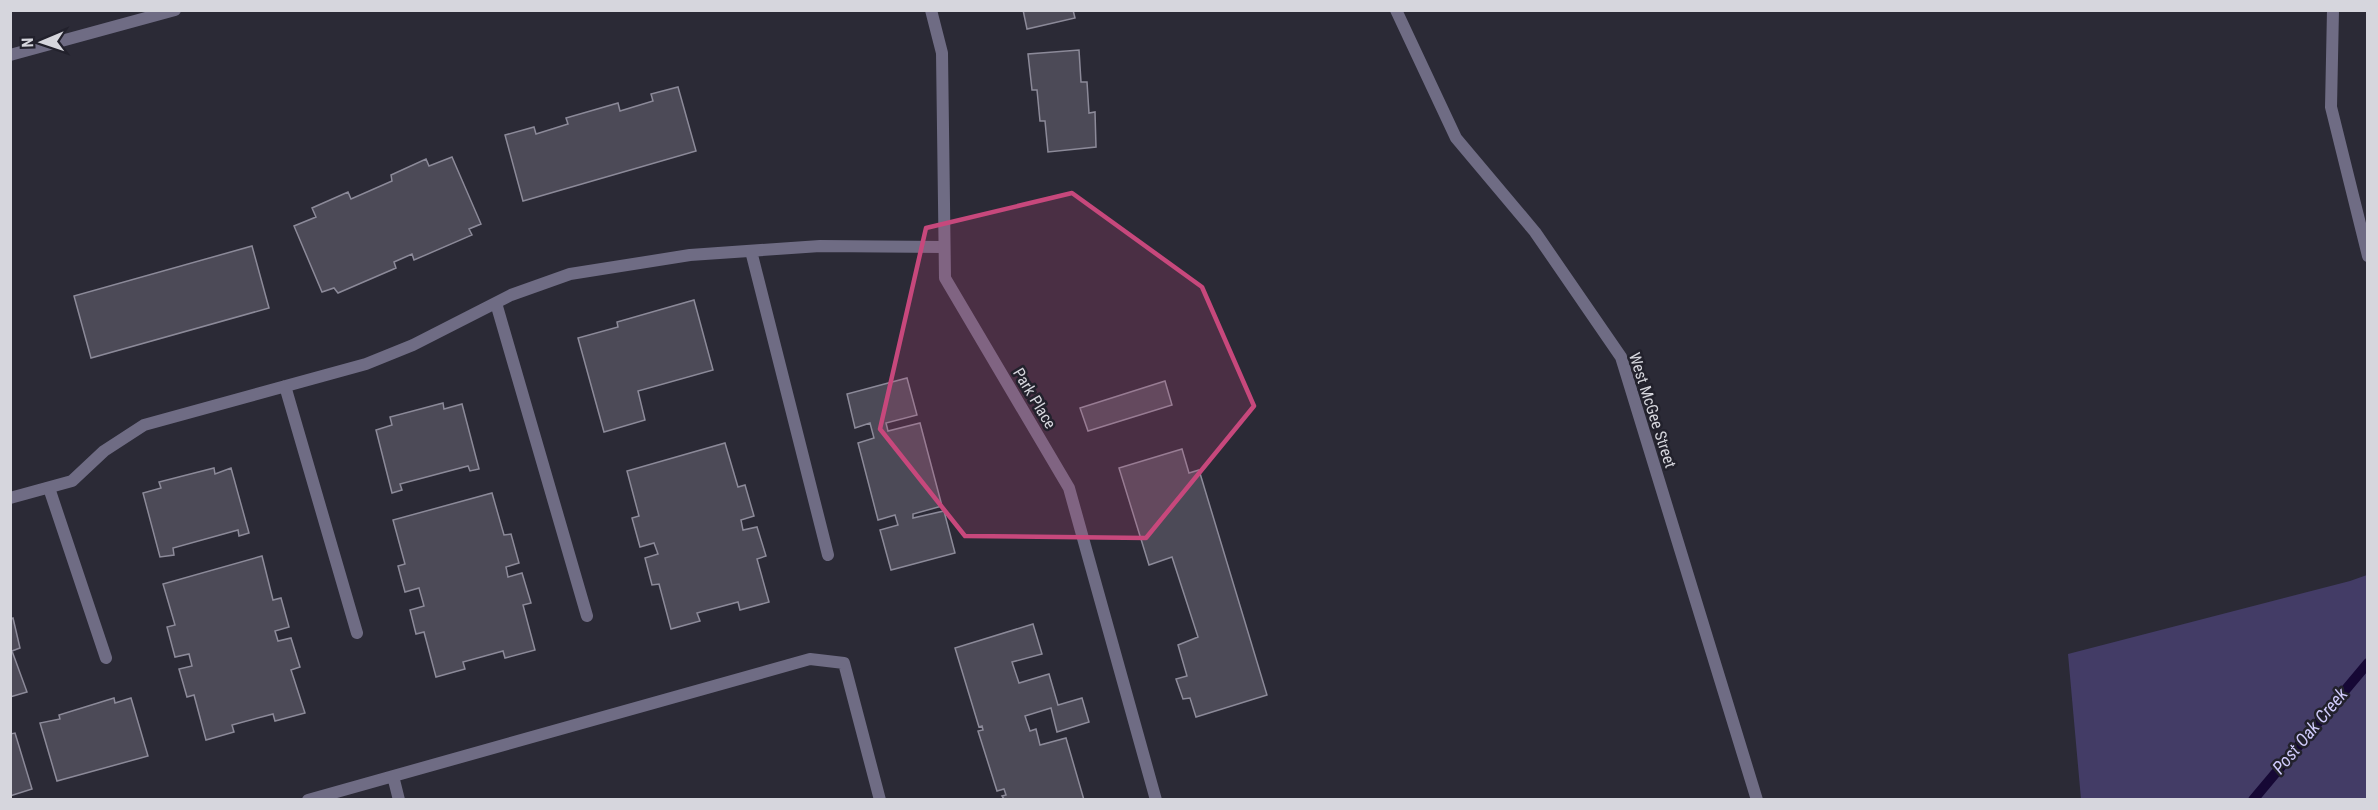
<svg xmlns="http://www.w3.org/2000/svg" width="2378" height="810" font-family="'Roboto Condensed',sans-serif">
<rect width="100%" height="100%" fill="#2b2a36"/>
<!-- green -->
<path fill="#433c66" d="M2367 575V799H2081L2068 654 2350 581Z"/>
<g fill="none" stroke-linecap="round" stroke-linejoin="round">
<!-- stream -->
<path stroke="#160835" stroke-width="10" d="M2253 800 2368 663"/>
</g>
<!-- building -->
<path fill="#4c4a57" stroke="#8c8a99" stroke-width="1.5" d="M1023 10H1073L1075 18 1027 29Z
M1079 50 1081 82H1087L1089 113 1095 112 1096 147 1048 152 1045 121H1040L1037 90H1032L1028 54Z
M678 87 696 151 523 201 505 135 534 127 536 134 568 124 566 118 618 103 620 111 653 101 651 94Z
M452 157 481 224 469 229 472 235 414 260 412 254 394 262 396 268 338 293 334 288 322 292 294 226 316 217 312 208 348 192 351 199 392 181 391 175 426 159 429 166Z
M252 246 269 308 91 358 74 296Z
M694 300 713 370 638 391 645 420 604 432 578 338 618 327 617 322Z
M907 378 917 415 886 423 888 431 920 423 942 506 913 514V518L944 511 955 553 891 570 880 530 898 525 895 515 878 520 858 443 874 438 870 423 855 428 847 394Z
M1165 381 1172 405 1088 431 1080 408Z
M443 403 444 409 462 404 479 469 470 471 468 466 400 484 402 490 392 493 376 430 392 425 390 417Z
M725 443 738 487 745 485 754 516 741 520 743 530 757 527 766 556 757 559 769 602 740 610 738 602 697 613 700 621 671 629 659 584 652 585 645 558 658 554 654 543 640 547 632 518 639 516 627 471Z
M1182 449 1189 473 1199 470 1267 695 1196 717 1190 698 1183 699 1176 679 1187 676 1178 645 1198 637 1172 557 1149 565 1119 468Z
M214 468 215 474 231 468 249 533 239 536 238 530 173 548 174 555 160 557 143 493 161 488 159 482Z
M492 493 504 535 511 534 519 563 506 567 508 577 522 573 531 603 523 605 535 650 505 658 503 651 463 662 465 669 436 677 424 632 416 634 410 610 424 606 419 588 405 592 398 566 405 564 393 520Z
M262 556 273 600 281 598 289 627 275 631 278 641 291 638 300 667 291 670 305 713 275 721 273 714 232 725 234 732 206 740 194 695 187 697 179 669 192 666 189 654 175 657 167 627 175 625 163 584Z
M13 618 20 648 12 651 27 692 10 697V619Z
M1033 624 1042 654 1012 662 1019 683 1049 674 1058 705 1082 698 1089 722 1057 732 1051 708 1025 716 1030 731 1036 729 1040 745 1066 738 1084 800 1004 799 1002 796 1006 795 1004 789 997 791 978 731 983 730 982 726 979 727 955 648Z
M114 698 115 703 131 698 148 756 57 781 40 723 60 719 59 715Z
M15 733 32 789 10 796V734Z"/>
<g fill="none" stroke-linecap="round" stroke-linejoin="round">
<!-- service -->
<path stroke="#6f6c84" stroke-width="12" d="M751 251 828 555
M496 303 587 616
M285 386 357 633
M49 488 106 658
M10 498 72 481 104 451 144 425 366 364 413 345 511 295 570 274 690 255 820 246 944 247"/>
<!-- minor -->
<path stroke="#6f6c84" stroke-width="12" d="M931 10 942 53 945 278 1069 488 1156 800
M2333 10 2331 107 2368 256
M10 55 175 10
M393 776 399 800
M308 800 810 659 844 663 880 800"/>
<!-- tertiary -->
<path stroke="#6f6c84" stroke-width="12" d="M1396 10 1456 138 1535 232 1621 357 1757 800"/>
</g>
<!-- marked area -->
<path fill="#c7487c" fill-opacity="0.2" stroke="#c7487c" stroke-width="4.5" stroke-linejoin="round" d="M1072 193 1202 287 1254 406 1146 538 965 536 880 429 926 228Z"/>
<g text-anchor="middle" stroke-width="5" stroke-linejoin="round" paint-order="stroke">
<!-- street labels -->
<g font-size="16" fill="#d6d6dd" stroke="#22212c">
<text transform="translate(1035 398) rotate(59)" y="6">Park Place</text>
<text transform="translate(1653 410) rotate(72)" y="6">West McGee Street</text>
</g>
<!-- water labels -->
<g font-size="18" font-style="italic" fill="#cfcafa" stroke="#22212c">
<text transform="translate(2310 731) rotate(-50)" y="6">Post Oak Creek</text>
</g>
</g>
<!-- border -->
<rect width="2378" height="810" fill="none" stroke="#d6d6dd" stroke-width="24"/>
<!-- north arrow -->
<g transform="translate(42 42) rotate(268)" stroke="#22212c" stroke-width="4.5" paint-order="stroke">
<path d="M0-4.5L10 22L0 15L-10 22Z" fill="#d6d6dd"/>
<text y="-9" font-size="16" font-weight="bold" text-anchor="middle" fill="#d6d6dd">N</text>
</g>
</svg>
